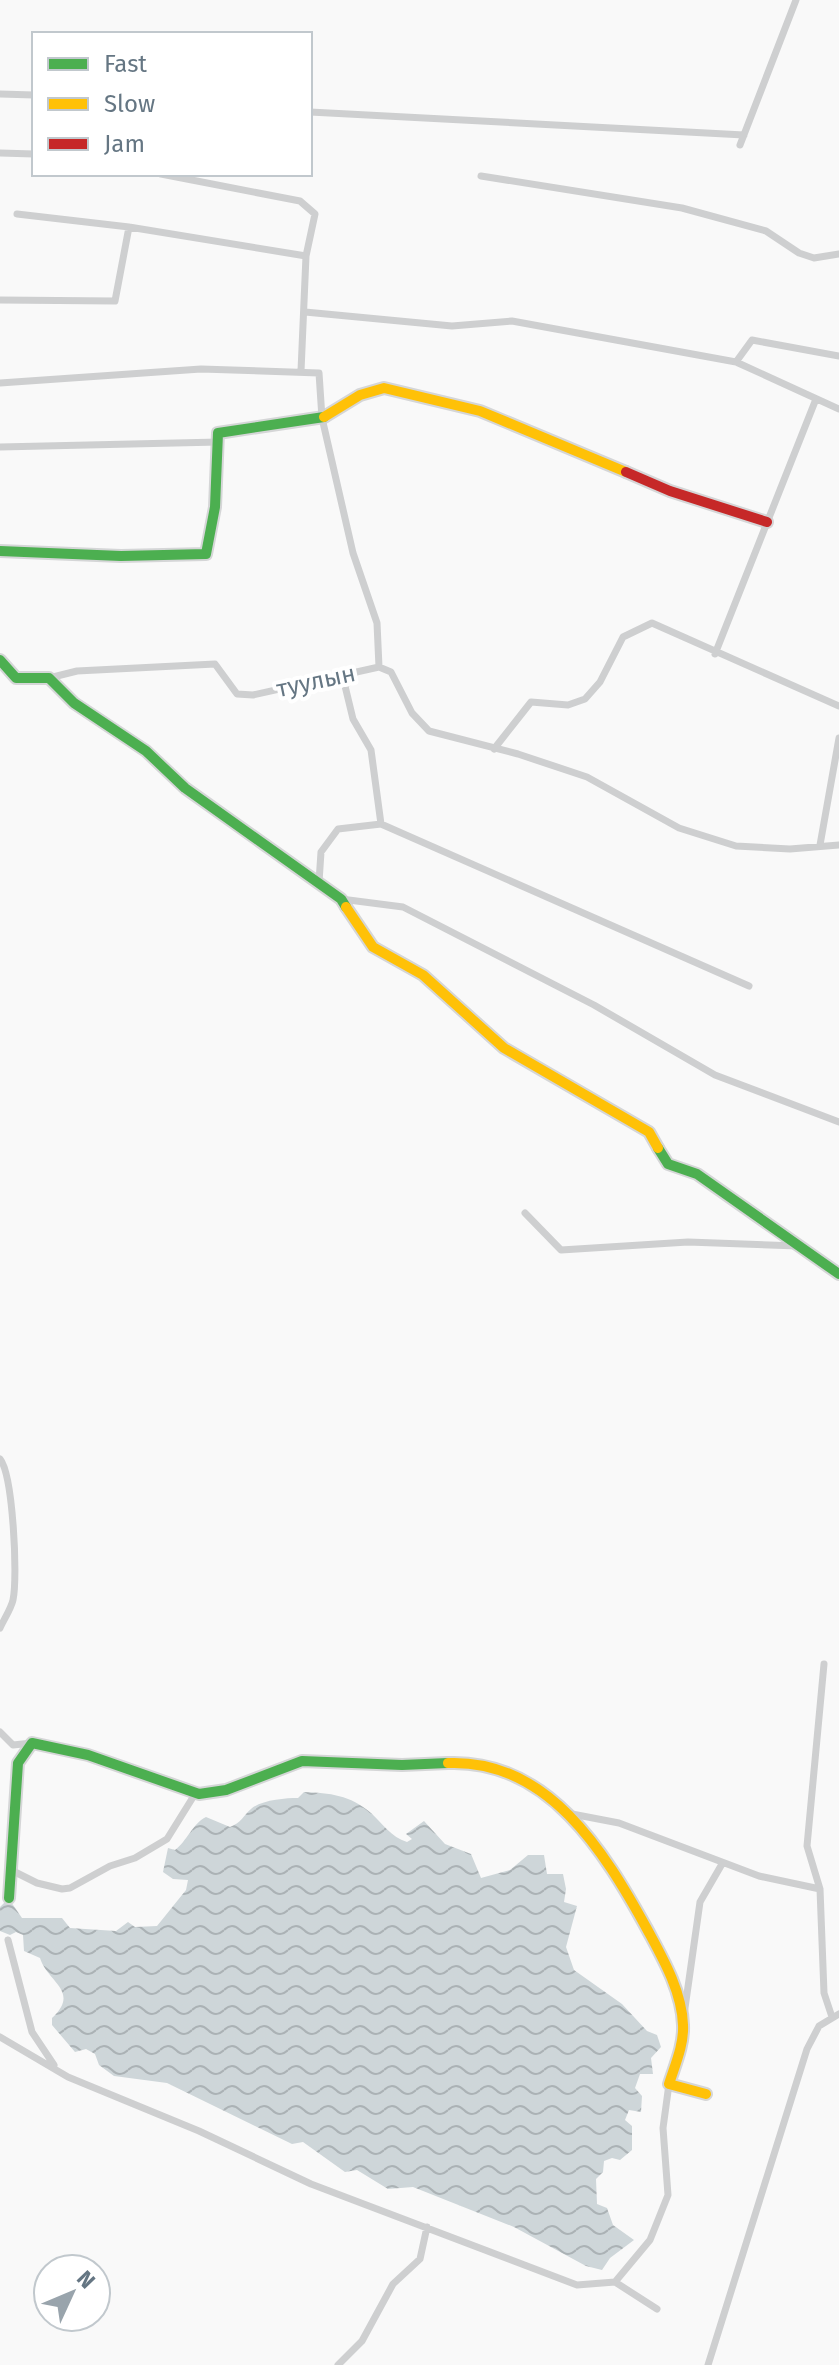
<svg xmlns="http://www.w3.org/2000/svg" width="839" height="2365" font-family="'Fira Sans',sans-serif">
<defs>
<pattern id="water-waves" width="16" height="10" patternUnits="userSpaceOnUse" patternTransform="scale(2)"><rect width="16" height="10" fill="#ced6d9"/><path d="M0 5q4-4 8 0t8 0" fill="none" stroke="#abb2b5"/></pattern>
</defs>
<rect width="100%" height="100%" fill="#f9f9f9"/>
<!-- water -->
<path fill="url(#water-waves)" d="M304 1792C330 1793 350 1795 371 1813 383 1824 391 1837 407 1842L412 1839 406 1834 424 1821 445 1844 471 1854 481 1878 510 1870 528 1855H544L547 1874H563L566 1889 564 1902 577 1906 566 1947 574 1970 622 2004 647 2031 657 2035 661 2047 651 2058 653 2074H640L635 2088 642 2096 641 2112 629 2110 625 2120 632 2126V2150L620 2160 612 2158 604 2161 603 2172 596 2179 597 2204 607 2208 613 2225 634 2240 610 2258 602 2270 586 2266 514 2227 413 2187 388 2189 357 2170 345 2172 303 2142 292 2144 167 2083 114 2076 99 2065 95 2054 86 2049 75 2052 52 2025V2018C81 1991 47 1982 40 1958L24 1951 23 1935 16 1932 10 1935 0 1931V1907L5 1902H11L22 1918H62L70 1928 116 1931 128 1922 135 1927 157 1926 186 1890 188 1880 173 1879 163 1872 168 1848 175 1850C187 1841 193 1823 206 1817L230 1827C241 1823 243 1816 251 1809 261 1800 285 1798 298 1798Z"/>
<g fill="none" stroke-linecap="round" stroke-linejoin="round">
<defs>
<path id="fast" d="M0 551 121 556 206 554 215 507 218 433 324 417
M0 660 16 678H49L74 703 146 751 185 788 341 899 346 907
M658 1148 668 1164 697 1174 839 1274
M9 1898 18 1763 32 1743 88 1755 199 1794 226 1790 302 1761 402 1765 448 1763"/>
<path id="slow" d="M324 417 360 395 384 388 480 411 626 472
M346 907 373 947 423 975 504 1048 649 1132 658 1148
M448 1763C548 1759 604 1851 647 1929 662 1957 682 1991 683 2025 684 2045 675 2065 669 2084L706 2094"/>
<path id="jam" d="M626 472 670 491 767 522"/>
</defs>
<!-- fast casing -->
<use href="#fast" stroke="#d5d6d7" stroke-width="14"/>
<!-- slow casing -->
<use href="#slow" stroke="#d5d6d7" stroke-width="14"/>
<!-- jam casing -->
<use href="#jam" stroke="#d5d6d7" stroke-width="14"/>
<!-- street -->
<path stroke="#cecfd0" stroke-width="7" d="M0 94 34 95
M310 112 744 135
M740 145 796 0
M0 153 34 154
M161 174 300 201 315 214 306 256 301 371
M481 176 682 208 766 231 799 253 814 258 839 254
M17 214 129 227 306 256
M0 300 115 301 129 227
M305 312 452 326 512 321 736 362 839 409
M736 362 752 340 839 356
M0 383 201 369 319 373 322 418 353 553 377 623 379 667
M0 447 219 442
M715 654 816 399
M379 667 391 672 412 713 429 731 518 754 587 777 679 828 736 846 790 849 839 845
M355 673 345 686 353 719 371 750 381 824
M49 678 77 671 215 664 237 694 253 695 379 667
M494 749 531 702 568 705 585 699 600 682 623 637 652 623 839 706
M820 845 839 738
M319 882 321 852 338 829 381 824 749 986
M341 899 403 907 594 1005 715 1075 839 1122
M525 1213 561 1250 688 1242 798 1246
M0 1459C13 1475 18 1577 13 1600 11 1609 4 1619 0 1628
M824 1664 807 1846 820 1889 824 1993 832 2017
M0 1732 13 1745 32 1743
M572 1814 619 1823 759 1876 820 1889
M11 1870 37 1883 62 1889 70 1888 110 1866 135 1858 167 1839 195 1794
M8 1940 32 2032 54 2065
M684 2015 700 1902 722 1864
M0 2037 68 2077 199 2131 311 2184 577 2285 615 2282 657 2309
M615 2282 650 2240 668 2195 663 2128 669 2084
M338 2365 362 2341 393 2284 420 2259 427 2227
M708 2365 807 2049 819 2026 839 2014"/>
<!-- fast -->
<use href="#fast" stroke="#4caf50" stroke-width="10"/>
<!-- slow -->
<use href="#slow" stroke="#ffc107" stroke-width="10"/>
<!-- jam -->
<use href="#jam" stroke="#c62828" stroke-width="10"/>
</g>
<g text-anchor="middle" stroke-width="8" stroke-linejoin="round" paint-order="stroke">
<!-- street labels -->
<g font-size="24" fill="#657683" stroke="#fff">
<text transform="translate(316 681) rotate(-12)" y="8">туулын</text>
</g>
</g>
<!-- legend -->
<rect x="32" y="32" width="280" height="144" fill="#ffffff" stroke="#c1c8cd" stroke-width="2"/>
<rect x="48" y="58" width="40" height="12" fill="#4caf50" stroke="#c1c8cd" stroke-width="2"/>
<text x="104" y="72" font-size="24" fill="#657683">Fast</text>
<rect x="48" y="98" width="40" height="12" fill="#ffc107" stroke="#c1c8cd" stroke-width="2"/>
<text x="104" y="112" font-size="24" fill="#657683">Slow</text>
<rect x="48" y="138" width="40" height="12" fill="#c62828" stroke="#c1c8cd" stroke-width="2"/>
<text x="104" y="152" font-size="24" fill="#657683">Jam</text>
<!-- north arrow -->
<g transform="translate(72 2293) rotate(46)"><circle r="38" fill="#ffffff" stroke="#c1c8cd" stroke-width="2"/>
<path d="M0-6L14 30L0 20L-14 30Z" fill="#99a4ac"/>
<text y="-12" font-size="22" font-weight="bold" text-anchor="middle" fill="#657683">N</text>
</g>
</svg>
